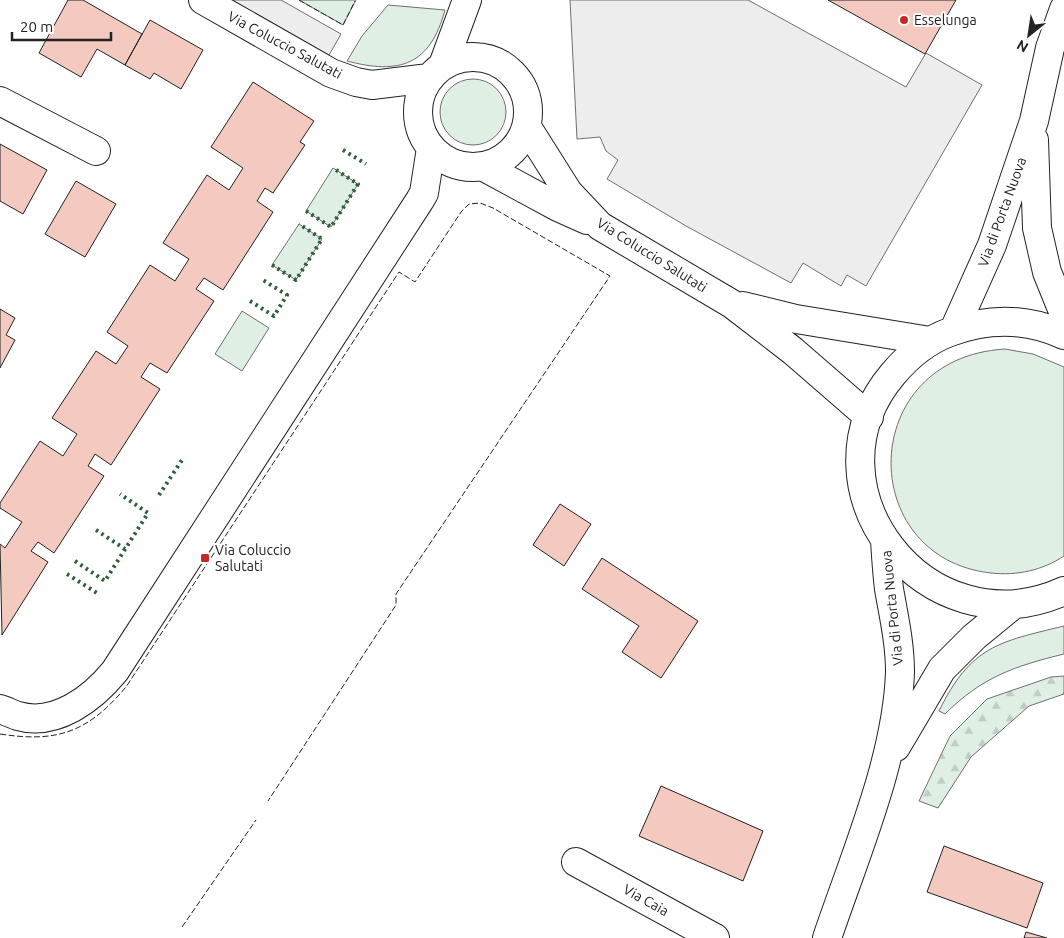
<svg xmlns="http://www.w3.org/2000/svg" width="1064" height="938" font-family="Ubuntu,sans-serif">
<defs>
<pattern id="forest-firs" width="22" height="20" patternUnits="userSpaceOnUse" patternTransform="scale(1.25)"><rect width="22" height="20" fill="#e0efe3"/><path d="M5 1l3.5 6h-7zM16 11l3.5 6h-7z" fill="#c0cdc2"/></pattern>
</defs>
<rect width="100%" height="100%" fill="#fff"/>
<!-- green -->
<path fill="#e0efe3" stroke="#6f6f6f" d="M299 0H356L343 25Z
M388 5 445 10C430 65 400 75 347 61L362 36Z
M440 112a33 33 0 1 1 66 0a33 33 0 1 1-66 0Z
M333 168 358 184 331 227 306 211Z
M299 224 322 239 296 280 272 265Z
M242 311 269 328 242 371 215 354Z
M1005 349 1033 354 1064 367V556C1043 570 1017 576 991 573 855 558 856 358 1005 349Z
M1064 626V654C1015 666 982 677 945 714L939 711C971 646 998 642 1064 626Z"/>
<!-- forest -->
<path fill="url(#forest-firs)" stroke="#6f6f6f" d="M1064 676V694L1029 706 971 757 938 808 919 801 950 736 987 699 1051 677Z"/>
<!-- parking -->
<path fill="#ededed" stroke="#6f6f6f" d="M232 0H281L341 34 329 55Z
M570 0H748L906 87 926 53 982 85 866 286 847 275 841 286 803 263 791 283 686 226 607 179 618 160 606 151 600 137 577 139Z"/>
<!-- building -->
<path fill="#f3c9c0" stroke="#222" d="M68 0H83L142 34 125 65 97 49 81 77 39 53Z
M828 0H956L925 54Z
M150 20 203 50 181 89 154 73 150 79 125 65Z
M253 82 314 121 300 142 305 145 273 193 265 188 257 201 273 212 223 290 204 278 196 289 214 301 167 373 150 363 141 377 160 389 111 465 95 454 88 466 104 476 54 553 38 542 31 551 48 562 2 635 0 544 5 548 22 522 0 508V503L40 441 63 456 77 434 52 418 96 351 116 364 128 346 107 332 150 265 175 281 189 259 163 243 207 175 229 190 243 168 211 147Z
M0 144 47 170 23 214 0 201Z
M76 181 116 204 85 257 45 234Z
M0 309 15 318 6 335 15 340 0 368Z
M560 504 591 524 564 566 533 545Z
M602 558 698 621 661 678 622 652 639 626 582 589Z
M661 786 763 831 743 881 639 836Z
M944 846 1043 883 1027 928 927 892Z
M1026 932 1047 938H1024Z"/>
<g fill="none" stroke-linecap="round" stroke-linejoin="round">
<defs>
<path id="minor" d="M203 0 331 73 356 82 372 85 429 78
M418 112a55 55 0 1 1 110 0a55 55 0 1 1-110 0Z
M443 65 467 0
M0 101 96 151
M527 127 568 192 600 226 732 304 793 351 869 417
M1034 140 1037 228 1047 272 1064 314
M484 167 558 207 587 220
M743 306 796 319 930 341
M954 330 992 245 1034 121 1050 48 1064 9
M1064 335C1027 318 988 318 950 332 928 340 909 355 893 374 798 486 926 653 1064 591
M0 709C6 711 12 714 18 716 56 727 93 698 115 671L420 200 424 193 431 148
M896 747 942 669 974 637 1013 605
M576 862 715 938
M827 938C855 855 897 759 900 672 900 644 894 617 889 589 887 573 886 556 885 540"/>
</defs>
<!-- minor casing -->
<use href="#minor" stroke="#222" stroke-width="30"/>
<!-- minor -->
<use href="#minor" stroke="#fff" stroke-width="28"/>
<!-- hedge -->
<path stroke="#2f5e38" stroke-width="4" stroke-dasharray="2.5 4" stroke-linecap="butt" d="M343 150 366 164
M306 211 331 227 358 184 333 168
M272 265 296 280 322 239 299 224
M250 301 274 316 287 295 263 280
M159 495 182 460
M96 530 125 549
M75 561 105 581 148 513 120 494
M67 574 97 593"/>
<!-- fence -->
<path stroke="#222" stroke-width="1" stroke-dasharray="6 2.5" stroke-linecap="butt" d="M299 0 343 25 355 1
M0 734C58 743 88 732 126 687L399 272 415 282 461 212 469 204 480 203 493 208 610 276 396 594V605L268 801
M182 927 256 820"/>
</g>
<!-- markers -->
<g fill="#c62828" stroke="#fff" stroke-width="2">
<circle cx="904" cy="20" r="5"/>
<rect x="200" y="553" width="10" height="10" rx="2.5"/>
</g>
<g text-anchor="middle" stroke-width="4" stroke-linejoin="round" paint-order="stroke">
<!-- poi labels -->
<g font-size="14" fill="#222" stroke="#fff" text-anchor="start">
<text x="914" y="25">Esselunga</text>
<text x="215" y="555">Via Coluccio<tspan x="215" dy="16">Salutati</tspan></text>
</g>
<!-- street labels -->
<g font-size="14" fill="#222" stroke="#fff">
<text transform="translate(285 45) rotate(28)" y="5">Via Coluccio Salutati</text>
<text transform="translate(1002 212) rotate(-70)" y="5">Via di Porta Nuova</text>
<text transform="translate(652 255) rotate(32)" y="5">Via Coluccio Salutati</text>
<text transform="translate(892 608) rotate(-96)" y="5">Via di Porta Nuova</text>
<text transform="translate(646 900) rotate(29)" y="5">Via Caia</text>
</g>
</g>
<!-- north arrow -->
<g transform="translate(1029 35) rotate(210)" stroke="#ffffff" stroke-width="4" paint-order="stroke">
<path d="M0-4L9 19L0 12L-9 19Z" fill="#222222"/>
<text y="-8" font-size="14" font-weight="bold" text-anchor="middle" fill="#222222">N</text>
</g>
<!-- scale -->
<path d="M12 32v8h99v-8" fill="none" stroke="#222222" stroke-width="2.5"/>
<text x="20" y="32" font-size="15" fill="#222222" stroke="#ffffff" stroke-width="4" paint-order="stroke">20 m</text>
</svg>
